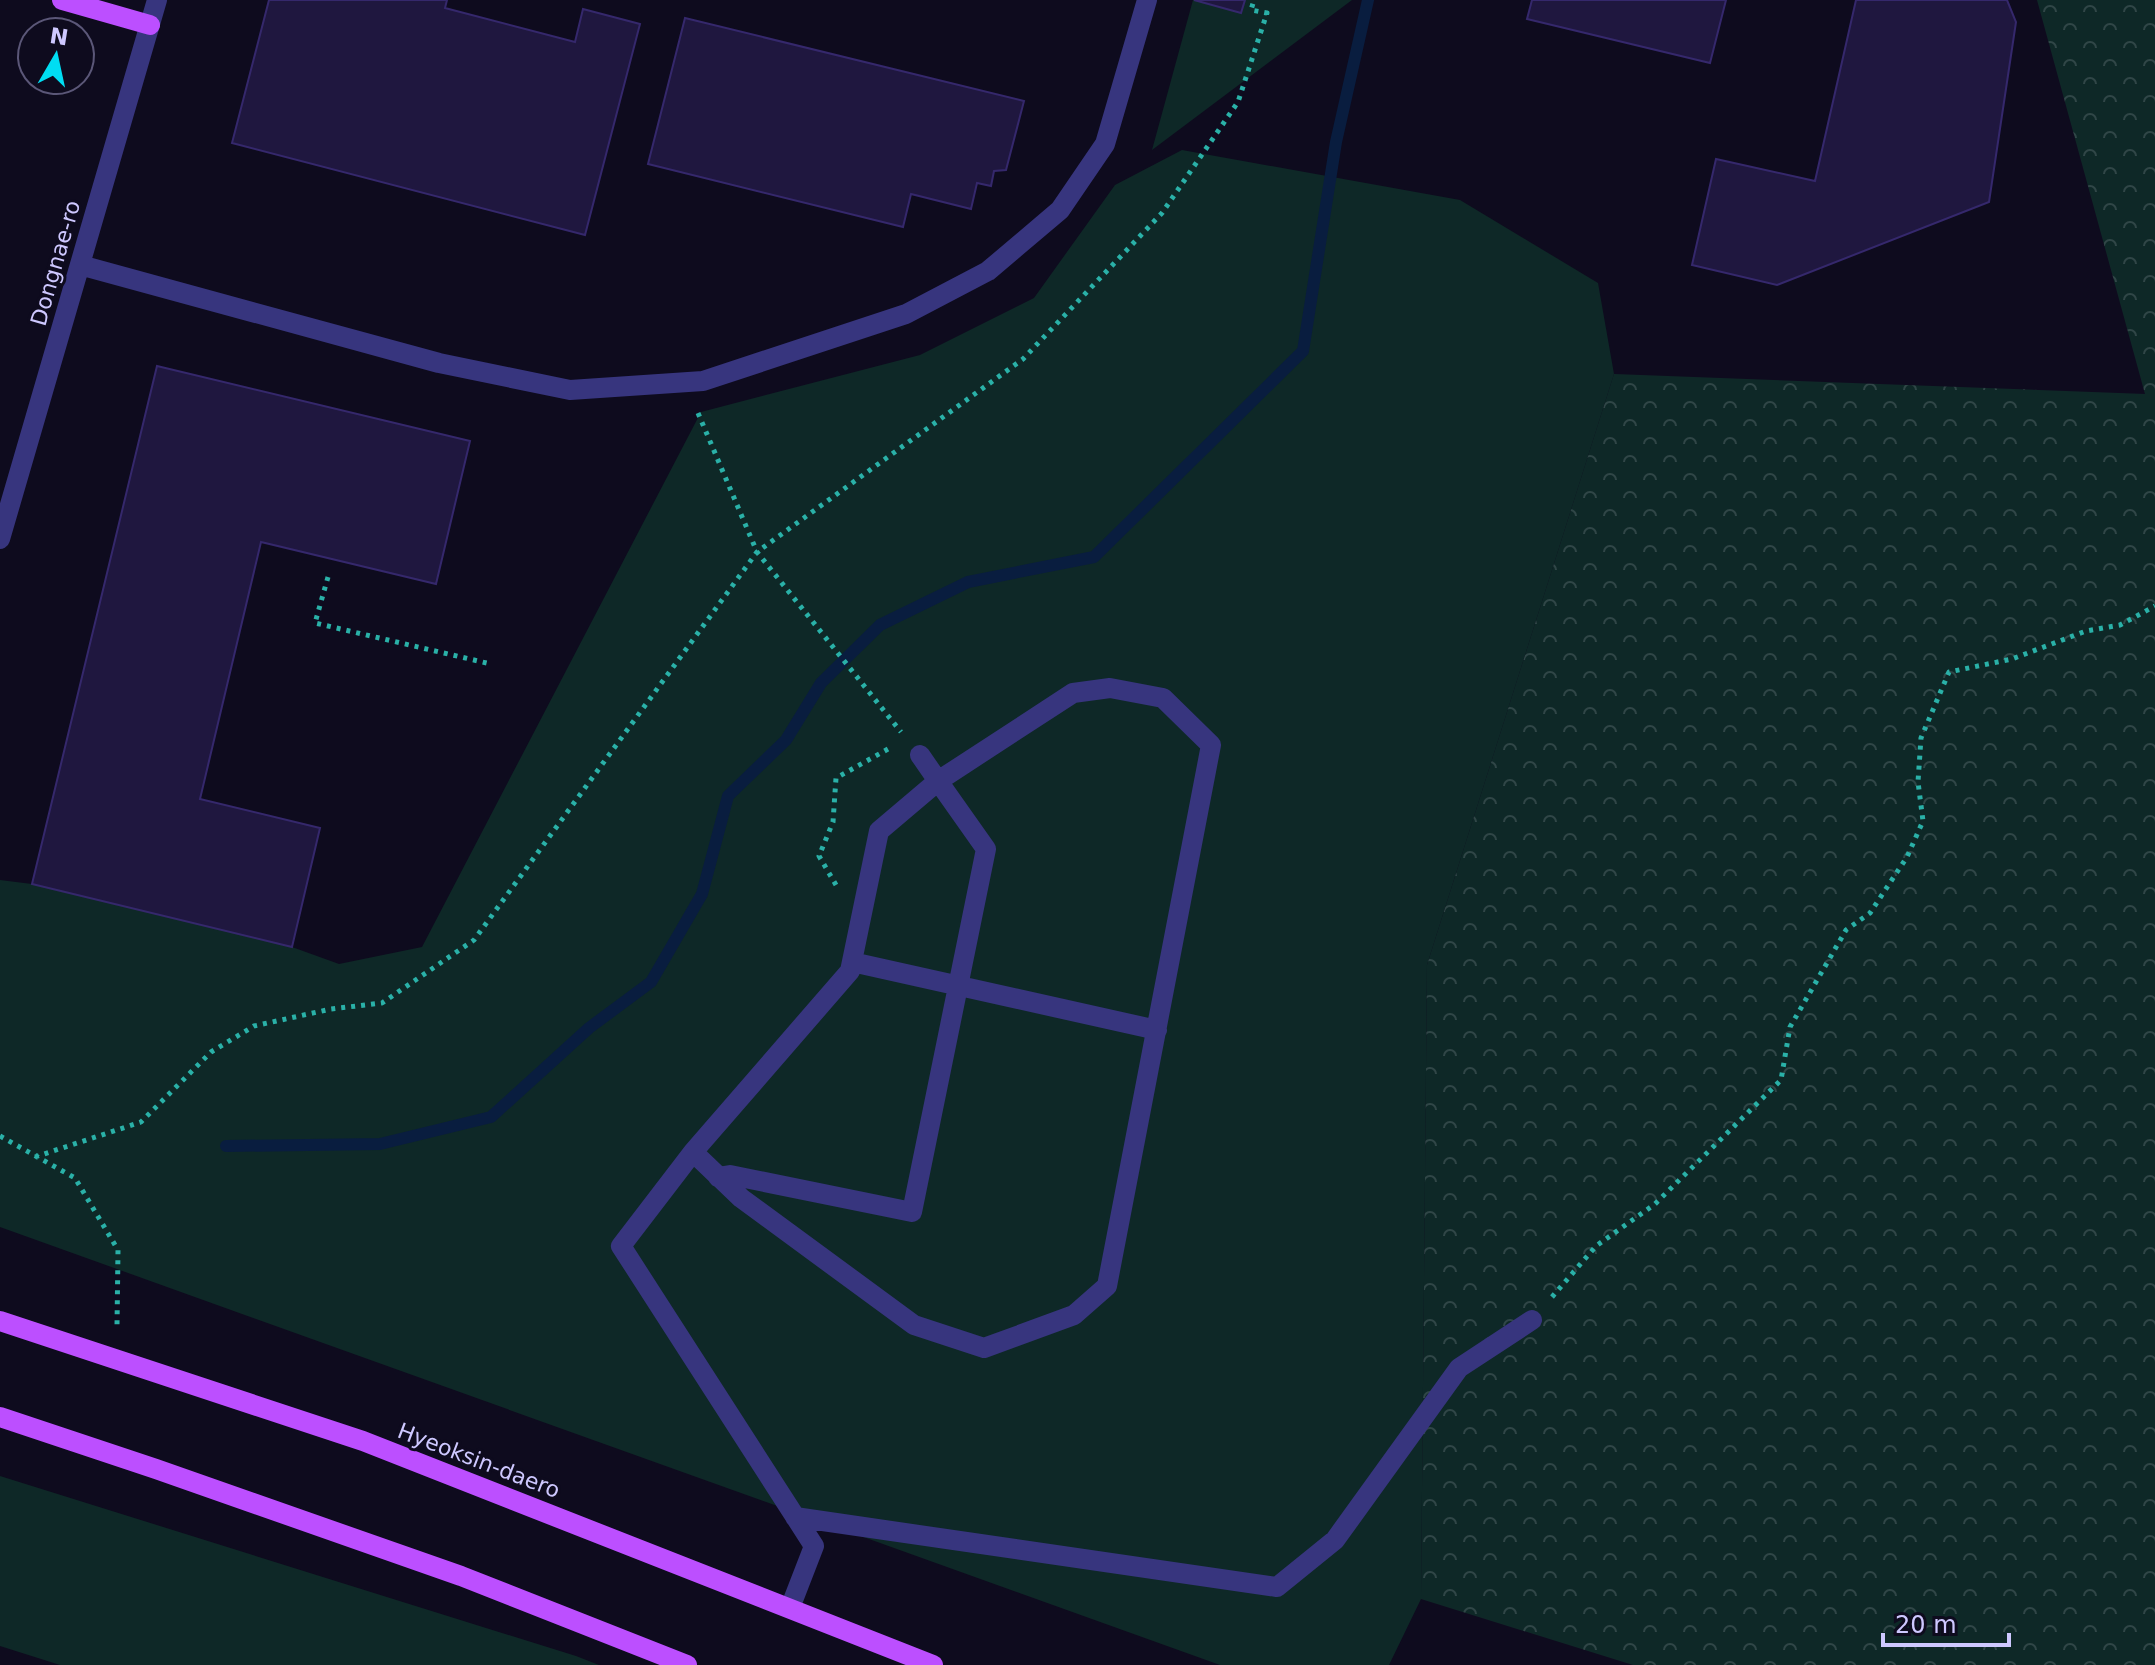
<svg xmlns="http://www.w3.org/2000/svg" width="2155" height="1665" font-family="'DejaVu Sans',sans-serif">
<defs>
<pattern id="forest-crowns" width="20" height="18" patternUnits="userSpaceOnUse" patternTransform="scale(2)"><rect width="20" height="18" fill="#0e2827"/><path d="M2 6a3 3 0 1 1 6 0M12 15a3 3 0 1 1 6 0" fill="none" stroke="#304647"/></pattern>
</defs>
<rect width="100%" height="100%" fill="#0e0b1e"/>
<!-- green -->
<path fill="#0e2827" d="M1193 0H1352L1152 150Z
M1182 150 1460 200 1598 283 1614 374 1427 965 1421 1599 1389 1665H1220L0 1227V880L32 884 292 947 339 964 422 947 701 412 920 355 1034 298 1115 185Z
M0 1476 576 1656 599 1665H60L0 1646Z"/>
<!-- forest -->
<path fill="url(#forest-crowns)" d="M2037 0H2155V1665H1633L1421 1599 1427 965 1614 374 2145 394Z"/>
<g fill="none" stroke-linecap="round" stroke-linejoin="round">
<!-- stream -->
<path stroke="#091d3f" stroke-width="12" d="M226 1146 380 1144 491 1117 589 1028 651 982 702 894 728 796 786 740 821 683 880 625 968 582 1094 557 1303 351 1336 142 1368 0"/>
</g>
<!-- building -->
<path fill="#1f173f" stroke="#35286c" stroke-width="2" d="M269 0H447L445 8 575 42 583 9 640 24 585 235 232 143Z
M1194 0H1245L1241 13Z
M1532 0H1726L1710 63 1527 19Z
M1856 0H2007L2016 22 1989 202 1777 285 1692 265 1716 159 1815 181Z
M685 18 1024 101 1006 170 994 171 991 186 977 183 971 209 911 194 903 227 648 164Z
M157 366 470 441 436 584 261 542 200 799 320 828 292 947 32 884Z"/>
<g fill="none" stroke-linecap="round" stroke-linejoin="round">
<!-- path -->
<path stroke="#2ab1a8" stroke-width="5" stroke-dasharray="4 6" stroke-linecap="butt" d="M698 413 757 552 901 732
M328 577 315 623 491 664
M836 885 819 856 833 822 836 778 888 749
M0 1136 75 1178 118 1250 117 1326
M35 1157 141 1122 211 1052 254 1026 331 1009 382 1003 474 940 757 552 1023 359 1162 213 1238 102 1267 13 1251 10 1254 0
M1552 1297 1596 1246 1655 1204 1781 1080 1790 1027 1846 930 1870 913 1907 857 1923 821 1918 782 1921 738 1949 672 2012 659 2086 631 2120 625 2155 606"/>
<!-- minor -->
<path stroke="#37357e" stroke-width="20" d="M80 265 439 363 570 390 703 381 906 314 988 271 1060 210 1105 144 1147 0
M0 539 157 0
M852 962 1157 1030
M693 1152 850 971 879 831 938 781 986 849 912 1212 730 1175 718 1177
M795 1517 1277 1587 1335 1540 1459 1368 1532 1320
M790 1608 814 1546 621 1246 693 1152 741 1198 914 1325 984 1348 1074 1315 1107 1286 1211 745 1163 698 1110 688 1073 693 938 781 920 755"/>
<!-- major -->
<path stroke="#bc4fff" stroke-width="20" d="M62 0 150 25
M0 1321 363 1441 933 1665
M0 1417 156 1469 461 1576 687 1665"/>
</g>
<g text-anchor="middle" stroke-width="6" stroke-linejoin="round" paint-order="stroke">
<!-- street labels -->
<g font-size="22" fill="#cec8ff" stroke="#0e0b1e">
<text transform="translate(55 263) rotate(-74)" y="8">Dongnae-ro</text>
<text transform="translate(479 1460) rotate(21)" y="8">Hyeoksin-daero</text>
</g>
</g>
<!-- north arrow -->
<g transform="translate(56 56) rotate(9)"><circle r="38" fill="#0e0b1e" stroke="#5b5778" stroke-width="2"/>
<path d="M0-6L14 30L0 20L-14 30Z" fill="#00ddf3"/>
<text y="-12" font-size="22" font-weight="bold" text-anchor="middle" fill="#cec8ff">N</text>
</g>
<!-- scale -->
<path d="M1883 1633v12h126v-12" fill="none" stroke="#cec8ff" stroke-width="4"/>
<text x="1895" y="1633" font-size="24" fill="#cec8ff" stroke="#0e0b1e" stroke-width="6" paint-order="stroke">20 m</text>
</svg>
